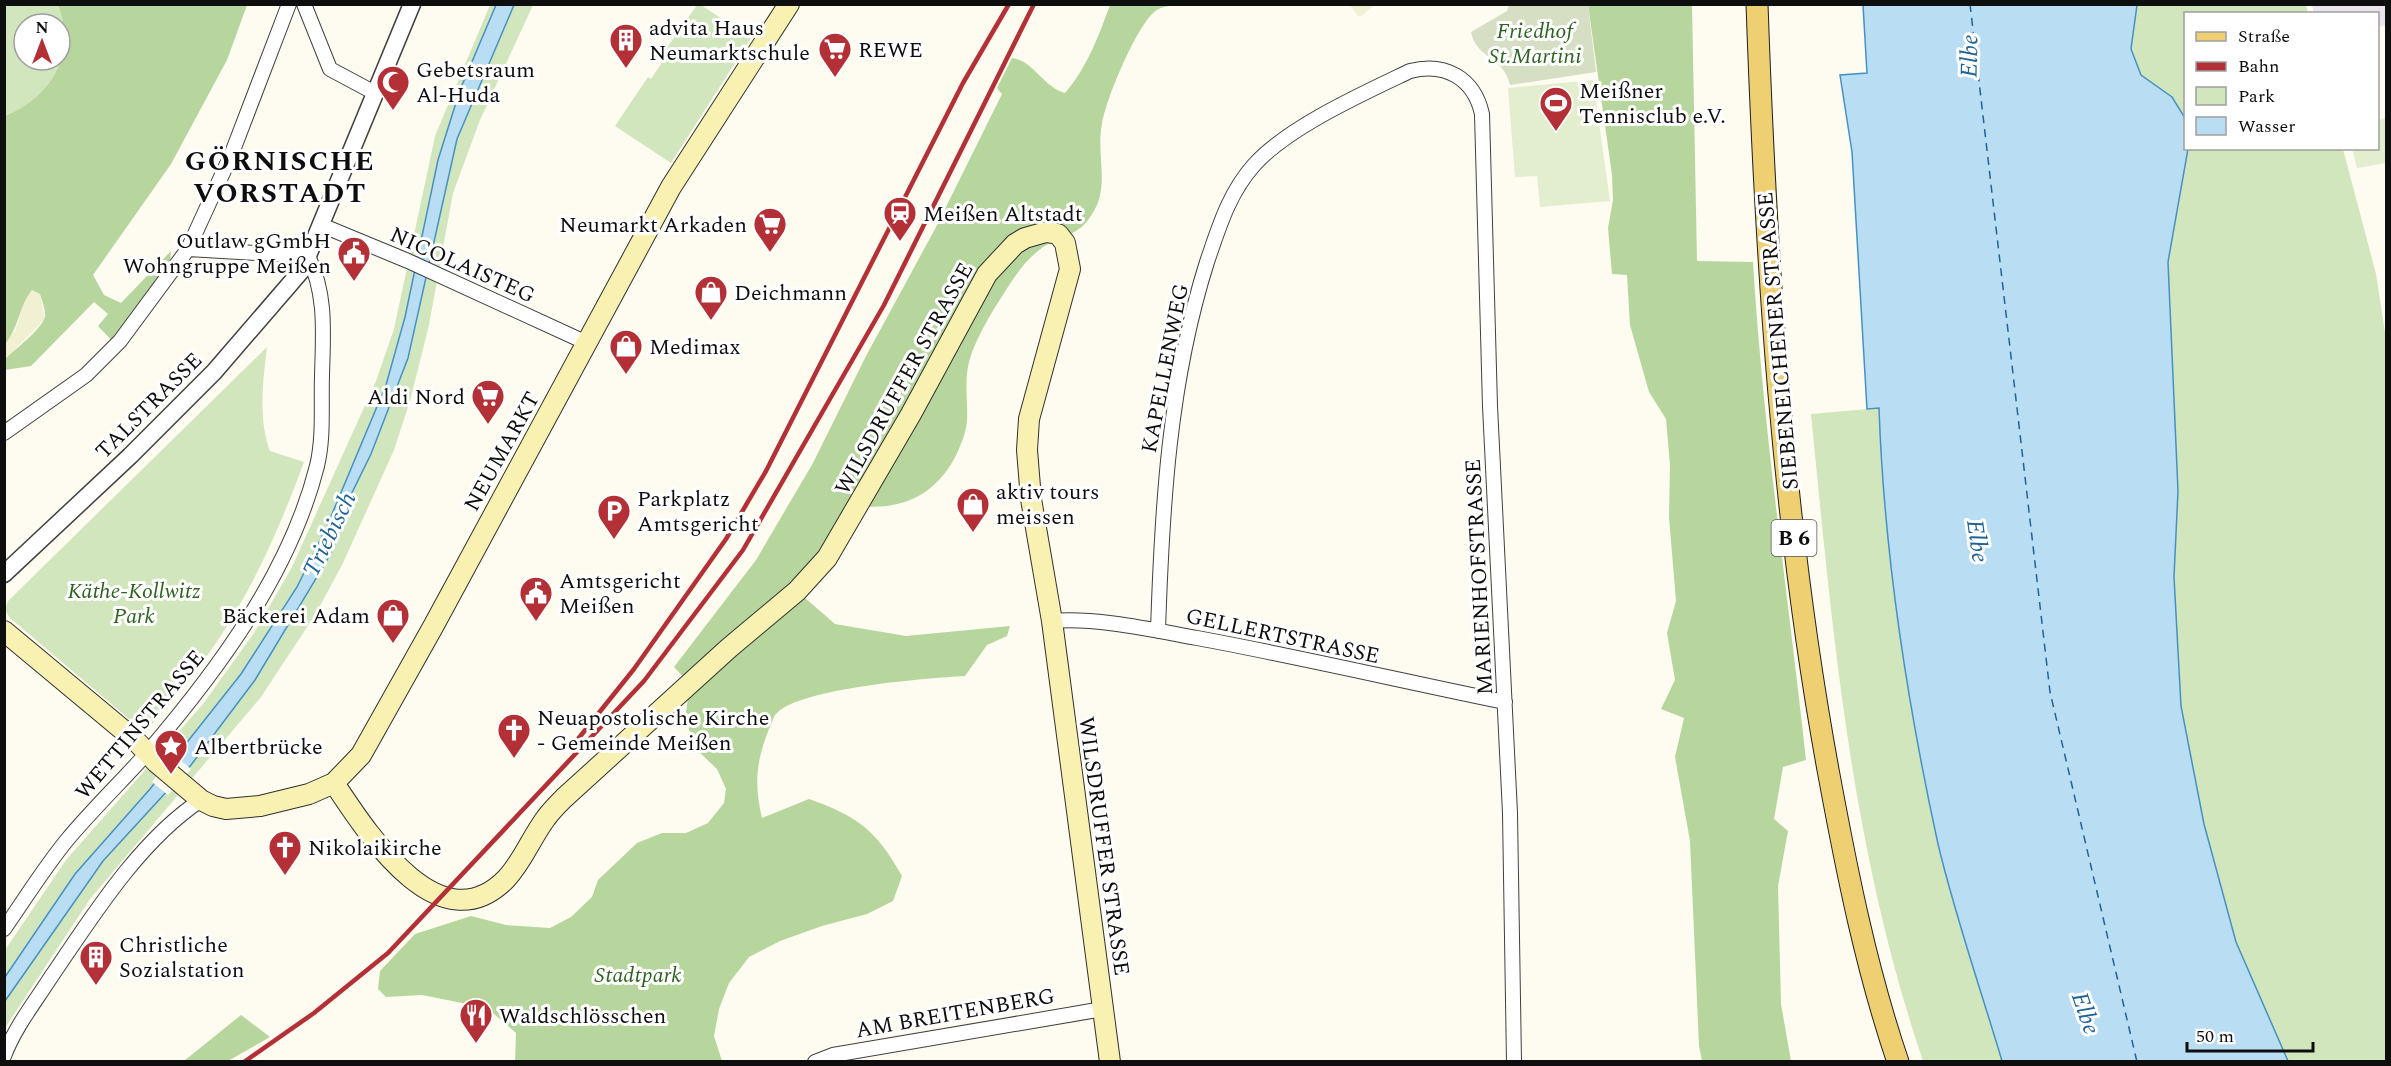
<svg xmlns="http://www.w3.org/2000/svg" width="2391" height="1066" font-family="Spectral,serif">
<rect width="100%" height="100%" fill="#fefbf1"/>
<!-- industrial -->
<path fill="#ebe4ec" d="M2312 5H2386V25L2378 27V14L2314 13Z"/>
<!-- farmland -->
<path fill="#f2f0d2" d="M1350 5H1374L1362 16H1358Z
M32 290 40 294 45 319 5 359 4 344 15 331 26 297Z"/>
<!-- green -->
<path fill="#d2e6bd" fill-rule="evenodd" d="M4 5H58C77 54 51 97 5 116ZM24 24H60V60H24Z
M490 5H496L460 90 438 160 405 317 386 385 327 526 297 587 241 674 150 789 75 874 5 977V950L66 860 203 704 254 633 292 567 376 381 394 329 435 136Z
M514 5H533L480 120 453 193 429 325 410 401 394 450 343 563 315 615 261 697 90 899 5 1028V1001L78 893 103 861 191 765 255 680 326 562 338 537 340 517 371 454 408 358 457 139Z
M697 5H701L751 38 671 163 615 126 648 77 651 79 669 52 666 49Z
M2137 5H2306L2308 13 2186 14 2185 118 2172 97 2141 75 2131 49Z
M2188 149H2343L2376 274 2386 339V1061H2288L2236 942 2204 824 2181 706 2174 577 2178 491 2168 262Z
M267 347C263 380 258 420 270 451L304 462C273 547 238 621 180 691 169 704 159 718 147 729L135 724 10 618 5 610 8 601Z
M1879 408C1884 553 1907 702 1938 844 1954 916 1981 990 2002 1061H1923C1851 849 1833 636 1811 414Z"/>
<!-- forest -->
<path fill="#b7d69d" d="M58 5H247L227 60 171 164 93 275 104 295 121 303 171 251 170 265 114 343 98 326 108 314 94 302 31 366 5 370V359C14 350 42 329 45 317 46 311 42 300 40 294L32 290C19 306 19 328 5 344V116C51 97 77 54 58 5Z
M1110 5H1178C1169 6 1160 6 1153 13 1135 30 1106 99 1102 124 1096 152 1109 183 1095 209 1078 241 1061 232 1038 251 1022 263 1010 284 999 301 988 318 974 343 969 362 964 382 968 401 967 421 966 432 962 442 958 451 939 493 904 511 859 506L797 591 835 624 906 636 1010 626 1007 636 987 645 965 676C928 678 801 688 777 713 773 716 772 724 769 729 756 762 754 784 762 818L809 799C859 817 876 830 902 876L893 901 867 914 822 926 780 941 749 957 729 983 719 1009 714 1036 722 1061H515L516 1033 487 1008 422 995 386 997 378 989 380 971 415 934 471 916 506 925 550 928 571 917 592 897 598 880 637 843 662 833H686L708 823 724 803 726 789 717 769 697 750 685 719 690 684 674 667 756 560 813 463 866 356 935 229 1002 94 997 88 1012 58C1034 61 1044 88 1065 93 1087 68 1099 35 1110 5Z
M1588 5H1692L1697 261 1753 262C1763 429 1788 594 1806 760L1783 767 1774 819 1788 831 1778 886 1781 1004 1791 1061H1702L1699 1046 1690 841 1675 757 1684 718 1661 709 1675 680 1667 633 1676 601 1669 517 1670 465 1666 419 1649 392 1630 325 1627 275 1612 274 1608 228 1613 200 1612 175Z
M241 1015 270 1037 228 1061H184Z"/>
<!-- cemetery -->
<path fill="#d6dfc3" d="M1509 5H1588L1596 72 1510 85C1504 56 1476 59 1471 32L1507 11Z"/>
<!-- pitch -->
<path fill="#e3eece" d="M1593 80 1610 201 1540 207 1537 176 1515 177 1508 88Z
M2386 118V163L2357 168 2352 149 2378 148V120Z"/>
<!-- water -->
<path fill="#b9ddf2" stroke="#4691c3" stroke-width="1.5" d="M496 5H514L457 139 408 358 371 454 340 517 338 537 326 562 255 680 191 765 103 861 5 1001V977L75 874 150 789 241 674 297 587 327 526 386 385 405 317 438 160 460 90Z
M1863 5H2137L2131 49 2141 75 2172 97 2185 118 2186 148 2188 149 2168 262 2178 491 2174 577 2181 706 2204 824 2236 942 2288 1061H2002C1981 990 1955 916 1938 844 1907 702 1884 554 1879 408L1867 409 1852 152 1840 75 1867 73Z"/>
<!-- pier -->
<path fill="#fefbf1" d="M172 753 191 769 168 795 152 782Z"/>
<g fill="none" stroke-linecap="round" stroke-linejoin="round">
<!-- ferry -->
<path stroke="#216397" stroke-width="1.5" stroke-dasharray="8 6" stroke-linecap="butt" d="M1970 4 2050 692 2137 1062"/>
<defs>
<path id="minor" d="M304 4 330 69 375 93
M321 225 408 261 587 343
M4 433 86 375 120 341 188 249 232 153 289 4
M1052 621C1095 617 1153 630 1197 638 1300 657 1402 681 1505 702
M1158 631C1162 506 1169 382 1207 262 1219 227 1229 193 1254 165 1288 127 1364 93 1410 71 1445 62 1474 78 1482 114L1490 406 1510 813 1514 1062
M4 929C25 899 44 868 67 840 92 810 121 782 147 753 218 670 290 573 317 466 324 437 321 405 322 376 323 334 327 295 308 256L188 249
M4 1056C15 1027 35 1002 51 977 92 917 139 841 201 800
M815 1062 833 1055 1103 1009"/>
<path id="tertiary" d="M4 574 130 456 214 372 302 270 412 4"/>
<path id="secondary" d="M4 631 135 740 156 762 201 800 213 806 226 809 260 806 309 794 334 783 361 755 434 625 671 187 789 4
M334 783C366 831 439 947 506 879 523 861 531 838 546 818 551 811 558 804 564 798L729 648 797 591 827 558 911 414 987 274 1015 244 1025 238 1046 232 1058 234 1065 243 1070 269 1029 419 1027 450 1031 499 1052 621 1110 1062"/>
<path id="primary" d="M1757 4C1766 262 1782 521 1829 775 1847 872 1866 968 1898 1062"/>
</defs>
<!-- minor casing -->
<use href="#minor" stroke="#414141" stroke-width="16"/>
<!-- tertiary casing -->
<use href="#tertiary" stroke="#414141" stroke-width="19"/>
<!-- secondary casing -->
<use href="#secondary" stroke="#303030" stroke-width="22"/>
<!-- primary casing -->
<use href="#primary" stroke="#1f1f1f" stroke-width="23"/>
<!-- minor -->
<use href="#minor" stroke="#fff" stroke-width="14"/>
<!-- tertiary -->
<use href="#tertiary" stroke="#fff" stroke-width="16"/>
<!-- secondary -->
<use href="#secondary" stroke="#f9f1b1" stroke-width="20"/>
<!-- primary -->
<use href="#primary" stroke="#eecf71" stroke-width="21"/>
<!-- rail -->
<path stroke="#b43037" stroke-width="4.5" d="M578 739 634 669 726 539 766 471 963 83 1009 4
M244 1062 314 1013 388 953 644 681 743 550 884 305 1034 4"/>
</g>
<!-- icons -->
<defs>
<symbol id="building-pin" viewBox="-11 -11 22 30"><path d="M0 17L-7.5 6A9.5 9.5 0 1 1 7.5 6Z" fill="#b43037" stroke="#fff"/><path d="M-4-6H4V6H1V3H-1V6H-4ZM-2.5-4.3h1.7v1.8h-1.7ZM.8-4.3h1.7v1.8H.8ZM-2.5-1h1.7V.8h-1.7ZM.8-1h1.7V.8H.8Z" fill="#fff"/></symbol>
<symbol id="supermarket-pin" viewBox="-11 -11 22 30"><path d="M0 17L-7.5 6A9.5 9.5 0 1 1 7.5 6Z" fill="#b43037" stroke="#fff"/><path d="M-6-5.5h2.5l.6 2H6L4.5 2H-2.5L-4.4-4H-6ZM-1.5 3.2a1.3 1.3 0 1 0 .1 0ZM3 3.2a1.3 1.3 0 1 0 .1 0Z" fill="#fff"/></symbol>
<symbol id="mosque-pin" viewBox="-11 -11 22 30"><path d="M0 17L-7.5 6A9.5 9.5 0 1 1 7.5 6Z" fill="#b43037" stroke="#fff"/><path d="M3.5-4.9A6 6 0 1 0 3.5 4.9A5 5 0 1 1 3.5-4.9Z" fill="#fff"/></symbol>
<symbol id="stadium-pin" viewBox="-11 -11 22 30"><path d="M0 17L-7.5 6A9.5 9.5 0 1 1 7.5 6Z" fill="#b43037" stroke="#fff"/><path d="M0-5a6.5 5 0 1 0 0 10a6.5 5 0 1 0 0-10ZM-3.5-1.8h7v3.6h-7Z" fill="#fff"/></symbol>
<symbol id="station-pin" viewBox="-11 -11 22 30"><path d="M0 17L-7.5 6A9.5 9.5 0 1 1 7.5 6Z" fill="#b43037" stroke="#fff"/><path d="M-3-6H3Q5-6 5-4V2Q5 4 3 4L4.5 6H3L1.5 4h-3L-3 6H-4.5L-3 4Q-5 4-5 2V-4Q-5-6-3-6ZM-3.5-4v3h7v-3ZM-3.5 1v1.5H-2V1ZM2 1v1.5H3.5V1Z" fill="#fff"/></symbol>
<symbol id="civic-pin" viewBox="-11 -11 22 30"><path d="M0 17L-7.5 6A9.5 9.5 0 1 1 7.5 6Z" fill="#b43037" stroke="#fff"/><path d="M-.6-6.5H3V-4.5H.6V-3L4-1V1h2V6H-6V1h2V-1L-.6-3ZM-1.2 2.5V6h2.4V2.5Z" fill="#fff"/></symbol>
<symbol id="shop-pin" viewBox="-11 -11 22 30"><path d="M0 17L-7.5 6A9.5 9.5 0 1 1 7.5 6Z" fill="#b43037" stroke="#fff"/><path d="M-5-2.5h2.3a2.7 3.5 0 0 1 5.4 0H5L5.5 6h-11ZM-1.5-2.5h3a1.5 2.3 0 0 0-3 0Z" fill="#fff"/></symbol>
<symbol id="parking-pin" viewBox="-11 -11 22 30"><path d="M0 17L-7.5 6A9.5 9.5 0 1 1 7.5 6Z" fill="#b43037" stroke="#fff"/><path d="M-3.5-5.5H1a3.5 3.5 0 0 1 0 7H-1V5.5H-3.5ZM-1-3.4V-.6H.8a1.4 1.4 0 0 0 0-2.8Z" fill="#fff"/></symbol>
<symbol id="church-pin" viewBox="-11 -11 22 30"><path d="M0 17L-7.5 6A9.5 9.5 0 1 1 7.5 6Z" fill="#b43037" stroke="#fff"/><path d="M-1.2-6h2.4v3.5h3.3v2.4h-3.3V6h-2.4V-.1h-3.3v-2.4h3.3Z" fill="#fff"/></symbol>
<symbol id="sight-pin" viewBox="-11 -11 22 30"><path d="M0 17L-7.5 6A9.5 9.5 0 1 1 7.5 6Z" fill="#b43037" stroke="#fff"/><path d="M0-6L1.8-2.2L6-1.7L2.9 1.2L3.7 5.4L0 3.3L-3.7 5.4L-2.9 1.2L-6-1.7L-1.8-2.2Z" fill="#fff"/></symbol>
<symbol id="restaurant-pin" viewBox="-11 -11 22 30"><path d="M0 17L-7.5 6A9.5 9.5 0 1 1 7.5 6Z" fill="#b43037" stroke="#fff"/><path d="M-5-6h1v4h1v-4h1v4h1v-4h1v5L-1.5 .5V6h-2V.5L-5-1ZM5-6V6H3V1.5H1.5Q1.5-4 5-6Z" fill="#fff"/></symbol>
</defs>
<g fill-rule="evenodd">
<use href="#building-pin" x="607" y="21" width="38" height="52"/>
<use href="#supermarket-pin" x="816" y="30" width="38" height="52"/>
<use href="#mosque-pin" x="374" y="63" width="38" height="52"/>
<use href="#stadium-pin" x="1537" y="84" width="38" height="52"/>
<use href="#station-pin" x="881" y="194" width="38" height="52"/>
<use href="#supermarket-pin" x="751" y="205" width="38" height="52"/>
<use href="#civic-pin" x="335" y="234" width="38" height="52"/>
<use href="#shop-pin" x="692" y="273" width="38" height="52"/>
<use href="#shop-pin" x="607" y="327" width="38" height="52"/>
<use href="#supermarket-pin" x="469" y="377" width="38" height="52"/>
<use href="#shop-pin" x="954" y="485" width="38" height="52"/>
<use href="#parking-pin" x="595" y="492" width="38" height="52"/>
<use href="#civic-pin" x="517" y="574" width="38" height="52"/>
<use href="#shop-pin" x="374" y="596" width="38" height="52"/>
<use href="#church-pin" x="495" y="711" width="38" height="52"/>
<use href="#sight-pin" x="152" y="727" width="38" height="52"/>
<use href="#church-pin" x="266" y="828" width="38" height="52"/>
<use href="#building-pin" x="77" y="938" width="38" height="52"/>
<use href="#restaurant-pin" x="457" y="996" width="38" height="52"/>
</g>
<g text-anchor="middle" stroke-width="6" stroke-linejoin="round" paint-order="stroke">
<!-- shield labels -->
<rect fill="#fff" stroke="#565656" stroke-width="1.5" x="1771.5" y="520" width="45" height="36" rx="4.5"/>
<g font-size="21" font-weight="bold" fill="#0e0e0e">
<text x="1794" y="545">B 6</text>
</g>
<!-- poi labels -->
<g font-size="22" fill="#0e0e0e" stroke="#fff" text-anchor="start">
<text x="649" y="35">advita Haus<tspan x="649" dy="25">Neumarktschule</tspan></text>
<text x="858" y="57">REWE</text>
<text x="416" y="77">Gebetsraum<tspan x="416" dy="25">Al-Huda</tspan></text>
<text x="1579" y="98">Meißner<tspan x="1579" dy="25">Tennisclub e.V.</tspan></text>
<text x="923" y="221">Meißen Altstadt</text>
<text x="747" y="232" text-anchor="end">Neumarkt Arkaden</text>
<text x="331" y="248" text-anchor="end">Outlaw gGmbH<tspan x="331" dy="25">Wohngruppe Meißen</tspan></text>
<text x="734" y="300">Deichmann</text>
<text x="649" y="354">Medimax</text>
<text x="465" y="404" text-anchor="end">Aldi Nord</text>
<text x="996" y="499">aktiv tours<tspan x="996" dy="25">meissen</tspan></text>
<text x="637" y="506">Parkplatz<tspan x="637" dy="25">Amtsgericht</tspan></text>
<text x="559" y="588">Amtsgericht<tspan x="559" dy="25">Meißen</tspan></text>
<text x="370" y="623" text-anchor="end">Bäckerei Adam</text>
<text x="537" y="725">Neuapostolische Kirche<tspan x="537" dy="25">- Gemeinde Meißen</tspan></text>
<text x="194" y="754">Albertbrücke</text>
<text x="308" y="855">Nikolaikirche</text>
<text x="119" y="952">Christliche<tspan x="119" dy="25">Sozialstation</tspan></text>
<text x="499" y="1023">Waldschlösschen</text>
</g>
<!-- park labels -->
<g font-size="22" font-style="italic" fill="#306223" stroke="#fff">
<text x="1535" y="38">Friedhof<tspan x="1535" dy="25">St.Martini</tspan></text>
<text x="134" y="598">Käthe-Kollwitz<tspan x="134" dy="25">Park</tspan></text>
<text x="638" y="982">Stadtpark</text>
</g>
<!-- street labels -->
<g font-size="22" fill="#0e0e0e" stroke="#fff">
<text transform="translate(463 264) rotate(24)" y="8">NICOLAISTEG</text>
<text transform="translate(1777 341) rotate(-95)" y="8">SIEBENEICHENER STRASSE</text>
<text transform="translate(1164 368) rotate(-79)" y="8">KAPELLENWEG</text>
<text transform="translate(903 378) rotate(-61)" y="8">WILSDRUFFER STRASSE</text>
<text transform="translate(148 405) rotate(-45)" y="8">TALSTRASSE</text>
<text transform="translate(501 451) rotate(-61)" y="8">NEUMARKT</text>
<text transform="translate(1478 577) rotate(-93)" y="8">MARIENHOFSTRASSE</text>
<text transform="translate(1283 635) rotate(12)" y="8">GELLERTSTRASSE</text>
<text transform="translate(139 724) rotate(-50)" y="8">WETTINSTRASSE</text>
<text transform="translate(1105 846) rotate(82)" y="8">WILSDRUFFER STRASSE</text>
<text transform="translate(955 1012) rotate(-10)" y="8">AM BREITENBERG</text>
</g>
<!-- water labels -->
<g font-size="24" font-style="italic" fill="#216397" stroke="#fff">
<text transform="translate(1969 56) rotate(-89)" y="8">Elbe</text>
<text transform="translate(329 534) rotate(-64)" y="8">Triebisch</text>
<text transform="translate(1978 541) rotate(82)" y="8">Elbe</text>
<text transform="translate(2086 1013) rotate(71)" y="8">Elbe</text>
</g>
<!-- district labels -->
<g font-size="28" font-weight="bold" letter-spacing="1.5" fill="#0e0e0e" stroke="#fff">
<text x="280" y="170">GÖRNISCHE<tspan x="280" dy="32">VORSTADT</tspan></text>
</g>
</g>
<!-- border -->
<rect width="2391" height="1066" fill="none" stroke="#0e0e0e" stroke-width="12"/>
<!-- legend -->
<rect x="2184" y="12" width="195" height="138" fill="#ffffff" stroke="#9f9f9f" stroke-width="1.5"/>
<rect x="2196" y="32" width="30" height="9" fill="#eecf71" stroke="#9f9f9f" stroke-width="1.5"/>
<text x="2238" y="42" font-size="18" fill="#0e0e0e">Straße</text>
<rect x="2196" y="62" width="30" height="9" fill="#b43037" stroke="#9f9f9f" stroke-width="1.5"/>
<text x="2238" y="72" font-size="18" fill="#0e0e0e">Bahn</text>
<rect x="2196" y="87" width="30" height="18" fill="#d2e6bd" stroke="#9f9f9f" stroke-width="1.5"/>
<text x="2238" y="102" font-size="18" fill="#0e0e0e">Park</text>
<rect x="2196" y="117" width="30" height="18" fill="#b9ddf2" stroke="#9f9f9f" stroke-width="1.5"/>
<text x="2238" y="132" font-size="18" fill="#0e0e0e">Wasser</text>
<!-- north arrow -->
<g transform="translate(42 42)"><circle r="28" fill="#ffffff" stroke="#9f9f9f" stroke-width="1.5"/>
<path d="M0-4.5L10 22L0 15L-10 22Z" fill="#b43037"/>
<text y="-9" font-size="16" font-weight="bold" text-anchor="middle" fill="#0e0e0e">N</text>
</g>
<!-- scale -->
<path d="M2187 1042v9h126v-9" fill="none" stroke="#0e0e0e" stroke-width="3"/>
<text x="2196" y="1042" font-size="18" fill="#0e0e0e" stroke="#ffffff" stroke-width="4.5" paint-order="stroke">50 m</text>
</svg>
